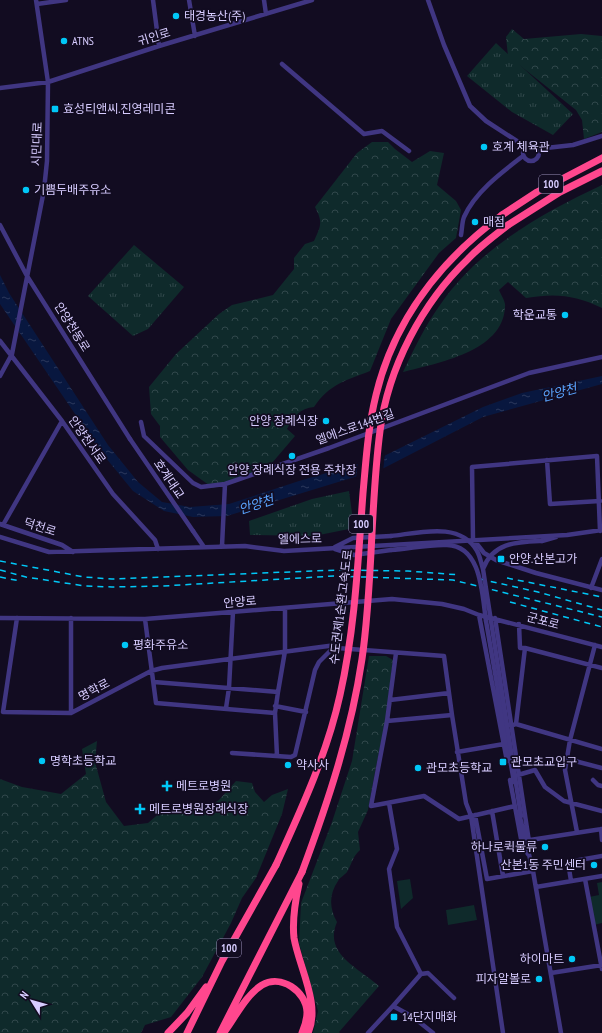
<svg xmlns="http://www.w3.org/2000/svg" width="602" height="1033" font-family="'PT Sans Narrow','Noto Sans KR',sans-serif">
<defs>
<pattern id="grass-tufts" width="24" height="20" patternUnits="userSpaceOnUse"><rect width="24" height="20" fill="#0f2a2b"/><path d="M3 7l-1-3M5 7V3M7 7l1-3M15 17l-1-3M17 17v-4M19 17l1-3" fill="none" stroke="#31484b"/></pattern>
<pattern id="forest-crowns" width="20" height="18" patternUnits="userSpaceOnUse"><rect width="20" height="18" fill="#0f2a2b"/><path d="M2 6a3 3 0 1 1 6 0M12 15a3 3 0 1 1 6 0" fill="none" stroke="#31484b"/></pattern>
<pattern id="water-ripples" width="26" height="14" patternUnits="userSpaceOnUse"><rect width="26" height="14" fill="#08173f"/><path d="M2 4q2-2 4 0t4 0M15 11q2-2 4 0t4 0" fill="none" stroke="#2b385c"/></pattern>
</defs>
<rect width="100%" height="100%" fill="#120c21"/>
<!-- grass -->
<path fill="url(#grass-tufts)" d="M496 43 573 114 553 135 512 112 467 76Z
M134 245 184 287 148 329 133 336 88 296Z
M349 491 354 528 314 536 250 535 249 521 312 499Z"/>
<!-- forest -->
<path fill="url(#forest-crowns)" d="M512 29 524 39 581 34 602 36V132L584 139 582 120 576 110 508 56 506 37Z
M372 142H388L395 149 412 162 430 151 444 153 437 185 456 201 461 210 456 238 439 253 391 319 370 371C347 380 329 384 314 407 300 408 293 417 287 429L295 436 266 470 213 488 188 470 160 437V426L151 414 149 387 176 354 219 314 232 305 273 295 294 269V258L305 244 314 241C321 226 323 222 315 207L357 153Z
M602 185V308C575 295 556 293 526 298L508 282 499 290C501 295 506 302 505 307 503 352 437 363 403 372 414 349 425 326 440 305 478 249 542 213 602 185Z
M369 656H386L393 660 385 723 375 772 368 810 358 832 360 850C351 859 353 862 347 872 345 875 340 877 338 881 329 894 329 908 337 922 323 954 359 968 379 986L339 1032 340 1033H313L318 1011 299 943 301 903 332 822 352 761Z
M97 741 95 762 106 802 124 826 148 823 162 811H202L219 800 236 781 252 783 255 792 264 802 272 795 288 789 282 814 256 878 242 898 231 923 202 977 171 1017 145 1025 141 1033H0V779L22 787 61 794 86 774 82 749Z"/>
<!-- park -->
<path fill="#0f2a2b" d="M410 879 413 898 401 909 397 881Z
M602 882V923L594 925 589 897 599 895 597 883Z
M474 905 477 920 448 925 446 910Z"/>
<!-- water -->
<path fill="url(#water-ripples)" d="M0 275 9 293 108 445 138 482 162 502 190 507 229 504 299 481 382 457 483 407 522 393 602 376V384L483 417 384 468 227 516 193 517 164 511 133 491 101 452 0 304Z"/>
<!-- pier -->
<path fill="#120c21" d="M385 453 383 471 356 479 358 462Z"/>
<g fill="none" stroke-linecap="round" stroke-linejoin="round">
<!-- minor -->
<path stroke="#403682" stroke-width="4.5" d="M153 0 159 46
M189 0 195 36
M264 0 266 14
M428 0 444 45 470 106 486 121 526 147
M37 4 66 0
M282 64 364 134 382 131 409 151
M0 88 48 82 159 46 312 0
M523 153a8 8 0 1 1 16 0a8 8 0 1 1-16 0Z
M537 149 573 145 602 136
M0 225 27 276 130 439
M461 235C462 230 462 222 464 217 475 192 502 172 523 156
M0 341 62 421 113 494 155 540 158 549
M0 376 12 354 44 190 47 161 48 82 36 0
M141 422 144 436 193 483 201 487 225 484 329 448 529 373 602 357
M547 460 550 504 600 501
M0 524 62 545 73 552
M3 525 62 421
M193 531 204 547
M600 531 597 456 472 467 473 539 484 553 496 560 536 573 602 590
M0 537 49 552 245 546 284 551 567 535 602 530
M542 541 556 537
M222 546 225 484
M335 547 353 538 391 536
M335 549 354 555 391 550
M591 588 602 559
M479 615 507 761
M0 618 145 619 392 599 442 604 464 609 479 615 602 647
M17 618 3 712 71 713 151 671 162 668 336 645
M71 618V713
M495 618 530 848
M145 619 156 703 275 713
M486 621 514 782
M336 645 337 648 444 656 452 715 387 721
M336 645 343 603
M525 648 602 668
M396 653 387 721 371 806 424 796 459 819 515 806
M154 682 278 692 285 651V608
M390 700 449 693
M275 706 306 712
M226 708 229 688 233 612
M452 715 466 803 471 816 503 1033
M516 724 602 749
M511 726 516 724 525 648H520L519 624
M457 752 504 744
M232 753 291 757 295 755 315 670 319 662 336 645
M277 756 275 713 278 692
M567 759 602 768
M518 775 535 770 545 787 564 801 602 811
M510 780 522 844 528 854
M593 780 598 785 602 786
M389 803 397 849 389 869 397 927 421 974 393 1006
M492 811 503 876
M519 813 533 871 561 1033
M475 815 487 879 533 871
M601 829 602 840
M577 832 565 770 570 740 595 645
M530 840 602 829
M585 879 602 969
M571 881 568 862 602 856
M536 887 602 876
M551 973 602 965
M421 974 428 973 454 998
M368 1033 393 1006 413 1017 433 1033"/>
<!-- highway -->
<path stroke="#ff478e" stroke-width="7" d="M502 215 537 192 602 158
M508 225 560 192 602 171
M299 884C295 902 292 920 294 938 299 967 321 1005 308 1033
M225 1031C236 1016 246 995 262 985 281 974 306 991 307 1012 307 1020 305 1026 302 1033
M168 1033 187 1013 206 987
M187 1033 222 961 276 865
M220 1033 302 872"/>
<!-- rail -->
<path stroke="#00c8f7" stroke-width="1.5" stroke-dasharray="6 5" stroke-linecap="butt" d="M0 561 84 577 112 579 338 570 408 571 460 575
M0 570 26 577 85 586 112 587 163 586 334 576 453 580 602 617
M0 577 20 581
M507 578 602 597
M480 579 538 592 602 610
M510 602 602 627"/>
<!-- minor-bridge -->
<path stroke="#403682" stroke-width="4.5" d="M130 439 193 531
M391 536C419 533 460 521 477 551 480 556 481 563 483 569L521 816
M391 550C409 549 429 544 447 545 482 546 482 595 486 621
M483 569C493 542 517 542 542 541"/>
<!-- highway-bridge -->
<path stroke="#ff478e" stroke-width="7" d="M276 865C301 810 327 754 340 695 355 629 358 561 363 493 366 460 368 427 376 395 394 320 441 260 502 215
M302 872C328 802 351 733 362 659 373 584 370 507 380 431 388 368 422 303 468 259 480 246 494 236 508 225"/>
</g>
<!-- markers -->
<g fill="#00c8f7" stroke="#120c21" stroke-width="1.5">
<circle cx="176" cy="16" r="4"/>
<circle cx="64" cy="41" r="4"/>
<rect x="51" y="105" width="8" height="8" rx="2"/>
<circle cx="484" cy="147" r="4"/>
<circle cx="26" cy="190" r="4"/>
<circle cx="475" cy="222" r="4"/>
<circle cx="565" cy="315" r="4"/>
<circle cx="326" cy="421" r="4"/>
<circle cx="292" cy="456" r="4"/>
<rect x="497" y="555" width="8" height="8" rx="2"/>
<circle cx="125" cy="645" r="4"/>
<circle cx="42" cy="761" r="4"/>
<rect x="499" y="758" width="8" height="8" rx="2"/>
<circle cx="288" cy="765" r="4"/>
<circle cx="418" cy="768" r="4"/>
<path d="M165 780h4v4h4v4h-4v4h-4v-4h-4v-4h4z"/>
<path d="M138 803h4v4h4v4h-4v4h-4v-4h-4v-4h4z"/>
<circle cx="545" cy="847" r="4"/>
<circle cx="594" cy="865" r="4"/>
<circle cx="572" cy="959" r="4"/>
<circle cx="539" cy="979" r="4"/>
<rect x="390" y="1013" width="8" height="8" rx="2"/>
</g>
<g text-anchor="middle" stroke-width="3.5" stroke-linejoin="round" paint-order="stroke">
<!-- shield labels -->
<g fill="#120c21" stroke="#9c92bc" stroke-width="1">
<rect x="539" y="175" width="24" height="18" rx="3"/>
<rect x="349" y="515" width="24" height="18" rx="3"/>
<rect x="217" y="939" width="24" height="18" rx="3"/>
</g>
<g font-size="11" font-weight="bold" fill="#d7ccff">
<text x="551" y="188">100</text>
<text x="361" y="528">100</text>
<text x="229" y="952">100</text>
</g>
<!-- poi labels -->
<g font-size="12" fill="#d7ccff" stroke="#120c21" text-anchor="start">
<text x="184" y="20">태경농산(주)</text>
<text x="72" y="45">ATNS</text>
<text x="63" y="113">효성티앤씨.진영레미콘</text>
<text x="492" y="151">호계 체육관</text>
<text x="34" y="194">기쁨두배주유소</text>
<text x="483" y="226">매점</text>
<text x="557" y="319" text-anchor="end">학운교통</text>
<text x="318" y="425" text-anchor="end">안양 장례식장</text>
<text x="292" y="474" text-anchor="middle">안양 장례식장 전용 주차장</text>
<text x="509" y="563">안양.산본고가</text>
<text x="133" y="649">평화주유소</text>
<text x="50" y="765">명학초등학교</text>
<text x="511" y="766">관모초교입구</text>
<text x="296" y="769">약사사</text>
<text x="426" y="772">관모초등학교</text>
<text x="176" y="790">메트로병원</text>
<text x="149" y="813">메트로병원장례식장</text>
<text x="537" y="851" text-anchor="end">하나로퀵물류</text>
<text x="586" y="869" text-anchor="end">산본1동 주민센터</text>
<text x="564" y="963" text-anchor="end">하이마트</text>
<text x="531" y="983" text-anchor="end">피자알볼로</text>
<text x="402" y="1021">14단지매화</text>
</g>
<!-- street labels -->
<g font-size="12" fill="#d7ccff" stroke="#120c21">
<text transform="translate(154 37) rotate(-17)" y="4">귀인로</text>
<text transform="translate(37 144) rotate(-88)" y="4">시민대로</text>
<text transform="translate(72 327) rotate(58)" y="4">안양천동로</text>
<text transform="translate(355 427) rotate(-20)" y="4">엘에스로144번길</text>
<text transform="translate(87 440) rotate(55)" y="4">안양천서로</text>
<text transform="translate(169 479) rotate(56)" y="4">호계대교</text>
<text transform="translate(40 527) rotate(18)" y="4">덕천로</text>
<text transform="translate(300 539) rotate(-1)" y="4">엘에스로</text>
<text transform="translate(240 602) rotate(-5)" y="4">안양로</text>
<text transform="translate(341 607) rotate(-83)" y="4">수도권제1순환고속도로</text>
<text transform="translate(543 621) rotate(15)" y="4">군포로</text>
<text transform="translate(94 690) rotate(-28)" y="4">명학로</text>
</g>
<!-- water labels -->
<g font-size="13" font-style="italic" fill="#5aa4ff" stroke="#120c21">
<text transform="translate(559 392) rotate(-15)" y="5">안양천</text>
<text transform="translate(256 504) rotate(-18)" y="5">안양천</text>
</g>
</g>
<!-- north arrow -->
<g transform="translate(32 1001) rotate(307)" stroke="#120c21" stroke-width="3" paint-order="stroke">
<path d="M0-3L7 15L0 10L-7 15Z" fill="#d7ccff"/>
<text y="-6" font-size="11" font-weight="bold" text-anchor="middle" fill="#d7ccff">N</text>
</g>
</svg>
